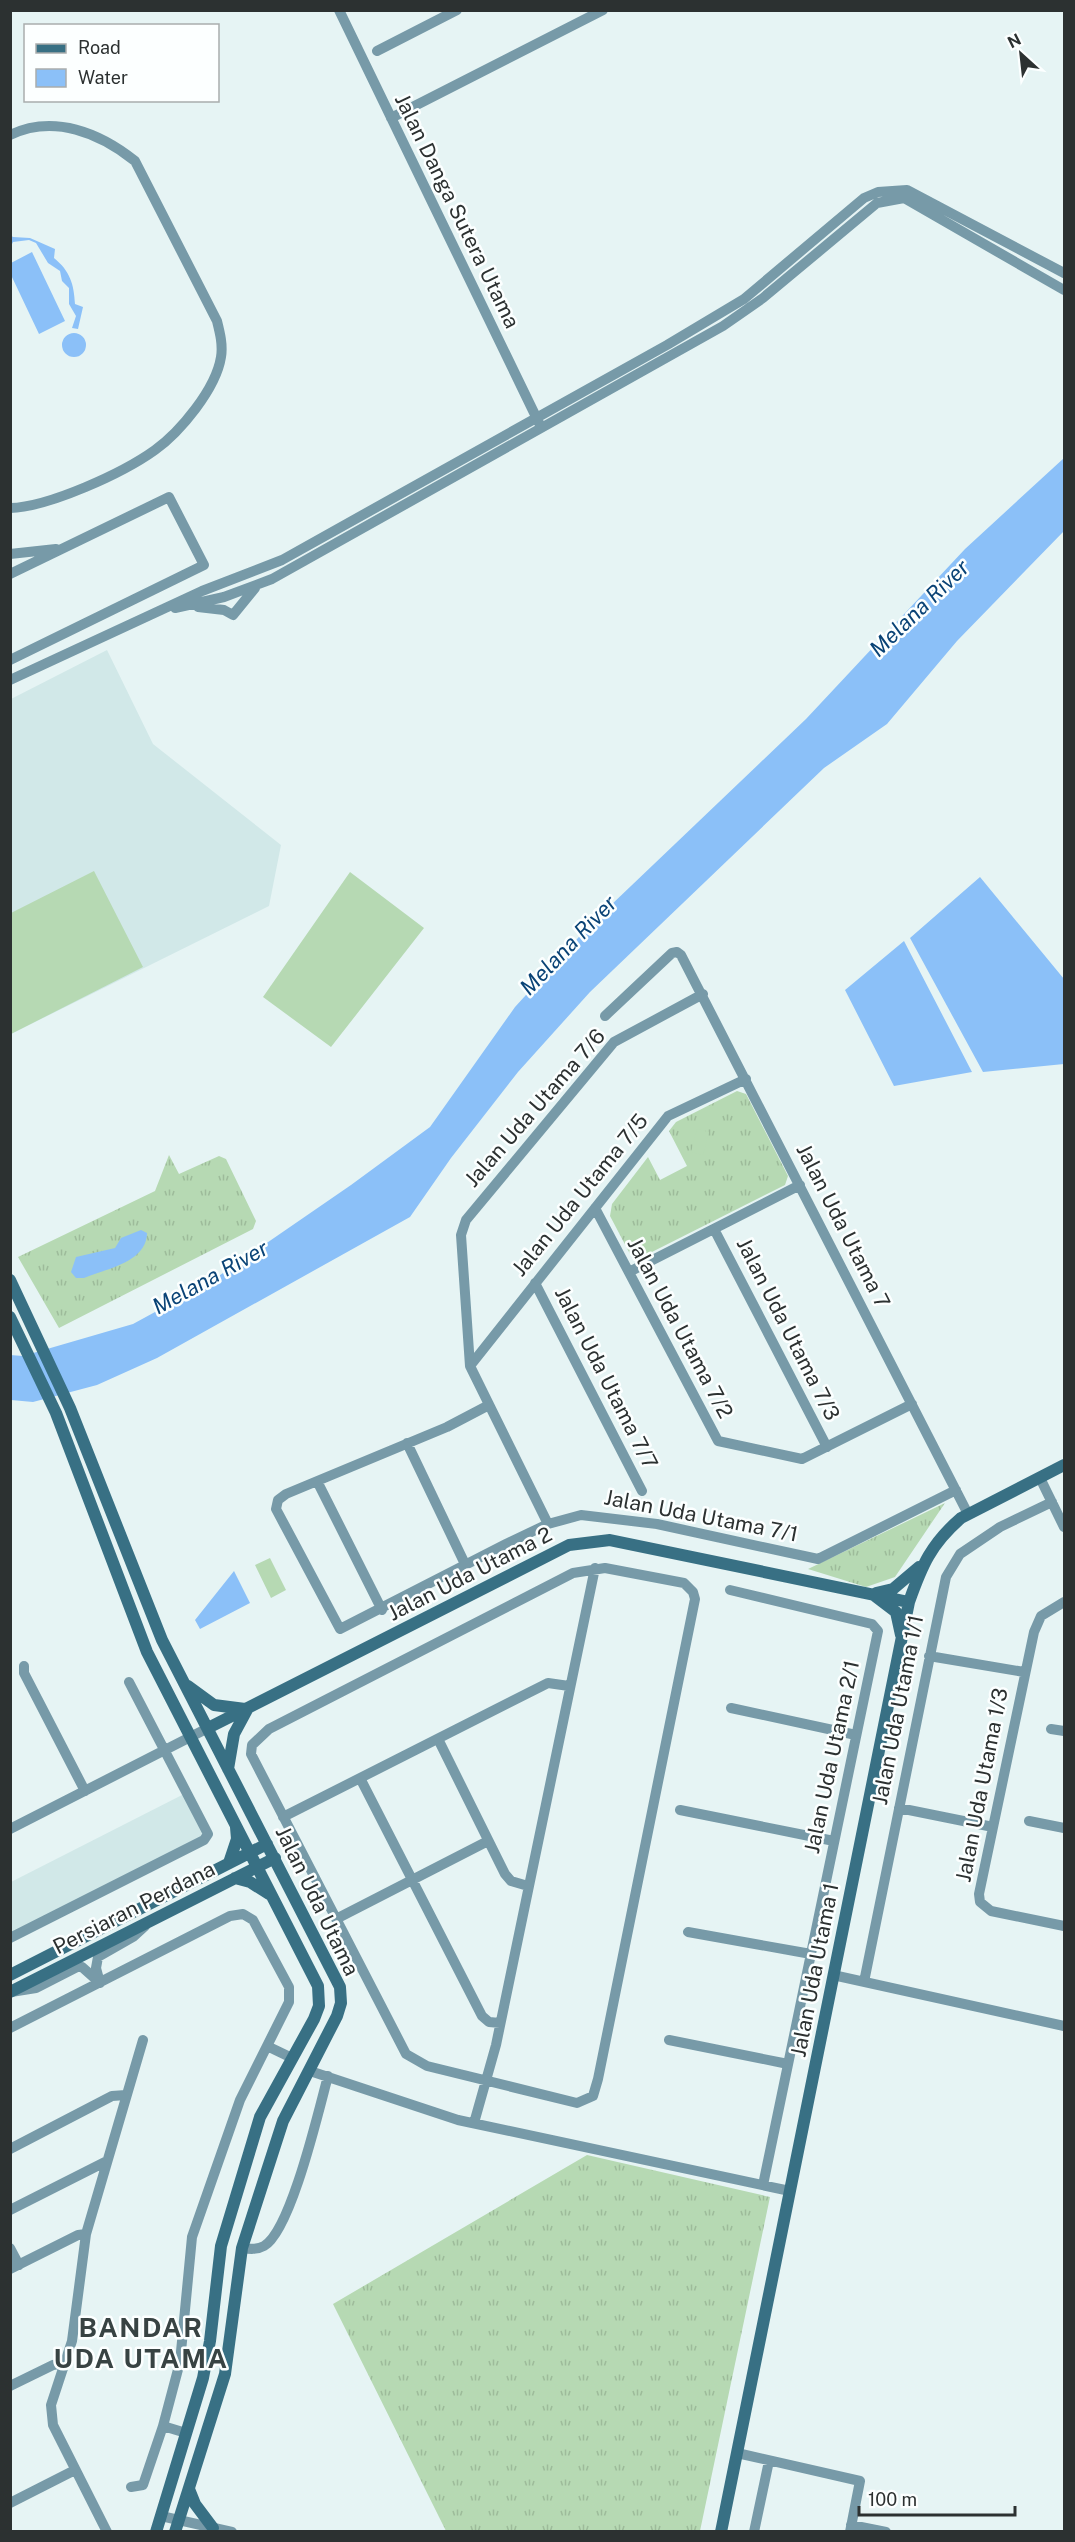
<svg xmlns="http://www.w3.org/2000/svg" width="1075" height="2542" font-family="'Public Sans',sans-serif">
<defs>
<pattern id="grass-tufts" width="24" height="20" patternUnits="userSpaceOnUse" patternTransform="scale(1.5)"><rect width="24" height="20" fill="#b6d9b3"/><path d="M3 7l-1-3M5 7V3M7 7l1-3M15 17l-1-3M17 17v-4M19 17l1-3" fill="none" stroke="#9dbb9a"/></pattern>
</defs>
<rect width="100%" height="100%" fill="#e6f4f4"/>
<!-- built -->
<path fill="#d1e8e8" d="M107 650 153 744 281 845 269 906 11 1034V699Z
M184 1794 202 1829V1837L11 1934V1882Z"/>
<!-- grass -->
<path fill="url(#grass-tufts)" d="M737 1091 746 1094 788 1176 785 1185 640 1258 630 1254 610 1216 612 1204 648 1157 660 1180 687 1166 669 1131 676 1122Z
M169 1155 179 1174 219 1156 226 1159 256 1221 253 1229 59 1328 18 1257 155 1191Z
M945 1503 895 1577 866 1587 808 1569Z
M587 2155 770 2197 700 2531H446L333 2304Z"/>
<!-- garden -->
<path fill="#b6d9b3" d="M94 871 143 967 11 1034V913Z
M350 872 424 928 331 1047 263 997Z
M697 1129 709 1132 703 1155 691 1152Z
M270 1558 286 1590 271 1598 255 1565Z"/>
<!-- water -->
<path fill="#8bc0f8" d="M10 235 13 237 30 238 55 249 54 258C70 271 74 284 75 304L83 307 78 329 72 328 76 316 69 304V288L62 281 60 271 48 263 36 243 29 240 13 242 11 246Z
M32 252 65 321 39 334 11 275V263Z
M62 345a12 12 0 1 1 24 0a12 12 0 1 1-24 0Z
M1064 458V531L957 641 887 724 824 768 590 992 518 1072 451 1158 410 1217 157 1358 97 1385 33 1402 11 1400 10 1355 23 1356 133 1324 210 1282 351 1185 430 1127 515 1007 588 927 806 719 965 549Z
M980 877 1064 979V1064L983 1072 910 938Z
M904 941 972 1072 894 1086 845 990Z
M141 1230 147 1233C147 1262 106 1269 84 1278H76L71 1272 76 1257 115 1248 121 1238Z
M234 1571 250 1603 200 1629 195 1620Z"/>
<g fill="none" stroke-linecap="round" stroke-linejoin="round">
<!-- street -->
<path stroke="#779aa8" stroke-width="10" d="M339 10 539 423
M377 51 457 10
M391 118 603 10
M10 135C54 114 100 133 135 161L217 321C220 333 223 345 221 357 216 389 180 432 155 450 123 473 49 507 10 508
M10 554 56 549
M10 574 169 497 204 565 10 660
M198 607 224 610 233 615 255 588
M175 608 224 597 272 579 723 326 763 298 877 203 904 198 1064 290
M10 680 202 591 282 560 667 345 744 299 864 198 878 192 907 190 1064 273
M605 1016 672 953 677 952 681 955 968 1514
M595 1208 718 1441 802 1459 912 1404
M714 1229 827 1447
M629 1272 800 1185
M535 1283 642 1491
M470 1366 668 1116 746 1079
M489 1405 447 1427 286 1494 278 1500 276 1509 340 1629 506 1544 548 1524 581 1515 657 1524 818 1559 956 1490
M407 1443 465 1564
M1040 1478 1064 1527
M318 1483 382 1610
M548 1524 470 1366 461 1235 466 1220 614 1042 703 994
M605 1568 684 1583 693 1592 695 1599 598 2079 593 2096 577 2103 427 2066 406 2054 251 1754 252 1745 269 1729 573 1573Z
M730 1590 872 1624 878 1631 763 2185
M1064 1602 1041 1616 1034 1632 979 1894 980 1902 991 1911 1064 1926
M929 1656 1024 1672
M24 1666V1673L85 1791
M731 1708 856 1735
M1051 1729 1064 1731
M438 1739 505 1874 511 1881 528 1886
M360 1778 482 2016 489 2022 500 2023
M899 1808 993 1827
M680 1810 834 1841
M283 1817 548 1683 569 1686
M1029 1821 1064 1828
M10 1829 208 1728
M336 1919 488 1841
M688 1932 811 1954
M10 1938 204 1840 208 1834 129 1682
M833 1975 1064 2026
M864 1982 946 1577 960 1554 1000 1527 1052 1502
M100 1983 96 1968 98 1957 133 1937 145 1926
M11 1992 36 1988 77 1967H82L100 1983
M10 2028 230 1916 243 1914 253 1920 289 1987V2002L240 2100 192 2237 180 2362 163 2426 143 2485 131 2487
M669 2040 788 2064
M267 2046 292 2058
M310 2071 458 2120 790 2191
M474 2123 496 2045 595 1568
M10 2149 112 2096 126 2095
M10 2210 105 2162
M10 2248 19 2265
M242 2248C249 2249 257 2250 264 2246 291 2231 319 2109 328 2076
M10 2269 78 2235 86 2234
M10 2386 53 2365 64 2363
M163 2426 186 2433
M737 2453 860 2481 850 2532
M10 2503 75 2470
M161 2516 232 2532
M851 2525 886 2532
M107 2532 53 2425 51 2405 72 2341 86 2234 143 2040
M754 2532 769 2461"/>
<!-- secondary -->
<path stroke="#387084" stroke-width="12" d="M10 1280 70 1408 162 1640 340 1987 341 2003 337 2016 283 2121 242 2248 225 2374 175 2532
M10 1317 56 1413 147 1652 318 1986 319 2006 314 2019 260 2117 221 2246 210 2341 203 2378 156 2532
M876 1593 893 1589 919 1567
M875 1596 896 1612 901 1635
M188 1686 214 1705 245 1709
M208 1728 569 1545 610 1540 909 1602
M228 1769 234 1734 248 1708
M229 1863 237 1839 236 1827
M235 1878 250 1882 269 1894
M10 1975 267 1844
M10 1992 275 1858
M189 2489 195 2504 213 2528
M721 2532 909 1602C922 1565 931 1544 961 1518L1064 1465"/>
</g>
<g text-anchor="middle" stroke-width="5" stroke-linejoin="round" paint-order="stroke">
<!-- street labels -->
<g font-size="21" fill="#2c3131" stroke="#fcffff">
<text transform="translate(457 211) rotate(64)" y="7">Jalan Danga Sutera Utama</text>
<text transform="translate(535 1108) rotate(-49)" y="7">Jalan Uda Utama 7/6</text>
<text transform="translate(580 1195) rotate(-51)" y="7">Jalan Uda Utama 7/5</text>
<text transform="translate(843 1226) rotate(63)" y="7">Jalan Uda Utama 7</text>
<text transform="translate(680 1328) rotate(62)" y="7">Jalan Uda Utama 7/2</text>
<text transform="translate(788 1329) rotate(63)" y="7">Jalan Uda Utama 7/3</text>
<text transform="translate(606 1378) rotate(63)" y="7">Jalan Uda Utama 7/7</text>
<text transform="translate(701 1516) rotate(11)" y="7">Jalan Uda Utama 7/1</text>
<text transform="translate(470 1574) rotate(-27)" y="7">Jalan Uda Utama 2</text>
<text transform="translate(898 1710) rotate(-79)" y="7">Jalan Uda Utama 1/1</text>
<text transform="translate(832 1757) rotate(-78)" y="7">Jalan Uda Utama 2/1</text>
<text transform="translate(982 1785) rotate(-79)" y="7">Jalan Uda Utama 1/3</text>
<text transform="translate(317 1901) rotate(64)" y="7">Jalan Uda Utama</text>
<text transform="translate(134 1908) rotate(-27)" y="7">Persiaran Perdana</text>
<text transform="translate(815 1970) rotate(-79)" y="7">Jalan Uda Utama 1</text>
</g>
<!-- water labels -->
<g font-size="22" font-style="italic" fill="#094376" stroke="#fcffff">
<text transform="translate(919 608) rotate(-44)" y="8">Melana River</text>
<text transform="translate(568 945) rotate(-46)" y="8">Melana River</text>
<text transform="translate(210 1277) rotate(-29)" y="8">Melana River</text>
</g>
<!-- district labels -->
<g font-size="27" font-weight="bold" letter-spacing="1.5" fill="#384343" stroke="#fcffff">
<text x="141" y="2337">BANDAR<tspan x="141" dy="31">UDA UTAMA</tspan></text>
</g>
</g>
<!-- border -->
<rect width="1075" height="2542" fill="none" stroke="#2c3131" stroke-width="24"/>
<!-- legend -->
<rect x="24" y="24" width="195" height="78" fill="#fcffff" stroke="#a9adad" stroke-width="1.5"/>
<rect x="36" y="44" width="30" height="9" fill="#387084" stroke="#a9adad" stroke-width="1.5"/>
<text x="78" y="54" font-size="18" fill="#2c3131">Road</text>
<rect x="36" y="69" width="30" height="18" fill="#8bc0f8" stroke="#a9adad" stroke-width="1.5"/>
<text x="78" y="84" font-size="18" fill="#2c3131">Water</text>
<!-- north arrow -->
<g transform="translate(1021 54) rotate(333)" stroke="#fcffff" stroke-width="4.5" paint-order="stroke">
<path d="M0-4.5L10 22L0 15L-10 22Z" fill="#2c3131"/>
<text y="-9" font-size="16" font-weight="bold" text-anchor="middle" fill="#2c3131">N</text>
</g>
<!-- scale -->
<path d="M859 2506v9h156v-9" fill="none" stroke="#2c3131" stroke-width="3"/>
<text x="868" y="2506" font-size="18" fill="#2c3131" stroke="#fcffff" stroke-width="4.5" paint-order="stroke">100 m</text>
</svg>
